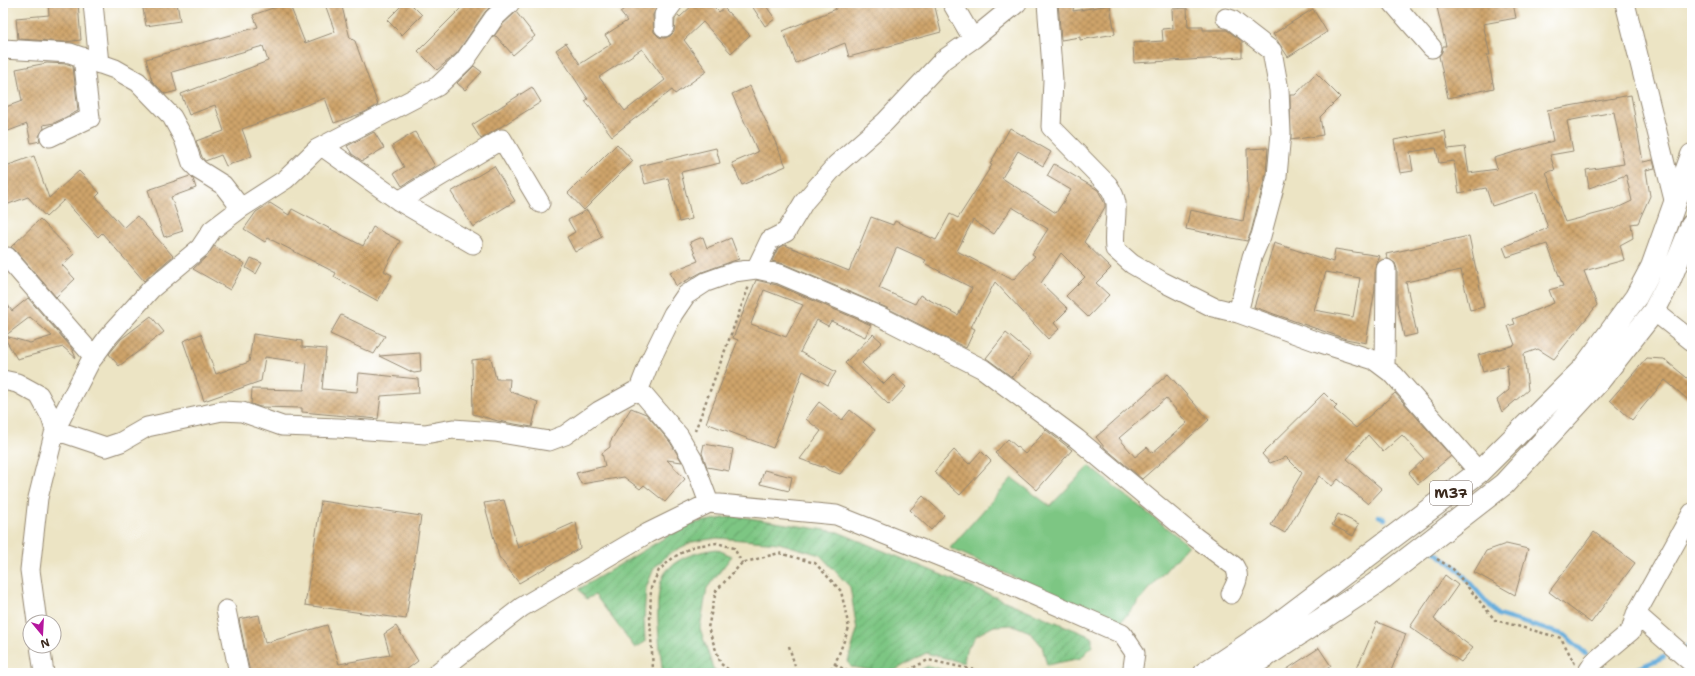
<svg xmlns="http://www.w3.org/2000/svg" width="1695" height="676" font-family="'Shantell Sans',sans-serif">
<defs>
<pattern id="garden-furrows" width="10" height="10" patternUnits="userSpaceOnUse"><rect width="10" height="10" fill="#7dc683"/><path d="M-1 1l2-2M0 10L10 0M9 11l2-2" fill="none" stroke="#68a16b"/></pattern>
<pattern id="building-cross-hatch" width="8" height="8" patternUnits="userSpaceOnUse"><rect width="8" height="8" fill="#cfa46b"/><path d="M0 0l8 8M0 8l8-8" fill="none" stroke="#a98657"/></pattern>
</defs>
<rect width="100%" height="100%" fill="#fff"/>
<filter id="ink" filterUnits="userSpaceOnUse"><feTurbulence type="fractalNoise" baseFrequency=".025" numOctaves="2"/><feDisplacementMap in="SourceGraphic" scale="8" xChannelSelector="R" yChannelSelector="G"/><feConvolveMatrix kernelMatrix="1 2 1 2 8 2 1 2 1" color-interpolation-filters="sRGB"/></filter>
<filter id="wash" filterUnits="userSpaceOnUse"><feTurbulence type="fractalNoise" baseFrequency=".012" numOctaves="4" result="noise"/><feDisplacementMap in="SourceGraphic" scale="16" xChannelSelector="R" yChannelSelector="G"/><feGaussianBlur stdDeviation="0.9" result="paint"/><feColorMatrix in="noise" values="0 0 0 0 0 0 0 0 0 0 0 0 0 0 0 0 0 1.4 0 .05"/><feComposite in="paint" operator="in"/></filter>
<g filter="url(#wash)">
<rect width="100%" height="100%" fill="#ece4c4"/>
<!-- green -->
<path fill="#7dc683" stroke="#5c7850" d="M1089 466 1188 545 1118 625 950 548 1012 478 1050 506Z"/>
<!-- garden -->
<path fill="url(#garden-furrows)" stroke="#5c7850" d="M736 516 838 532 1092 637V646L1081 658 1047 665 1042 646 1030 632 1013 625 994 626 977 635 966 650 964 663 926 653 890 673 851 667 848 661 857 630 850 587 820 555 779 543 717 538 692 542 670 553 654 568 646 588 644 619 645 642 635 648 595 595 586 599 579 589 688 524Z
M716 549 732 556 707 588 700 628 713 668 719 673H665L662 668C660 646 652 592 665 573 676 557 698 552 716 549Z
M928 666 957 673H915Z"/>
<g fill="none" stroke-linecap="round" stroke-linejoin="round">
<!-- stream -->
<path stroke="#64acdb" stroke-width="4.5" d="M1379 516 1385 519
M1432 550 1458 569 1498 615 1565 635 1586 654
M1686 647 1692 641
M1605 669 1610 673
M1626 673 1664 657"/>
</g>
<g id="blocks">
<!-- building -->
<path fill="url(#building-cross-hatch)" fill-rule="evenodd" d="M48 3H78L81 40 64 42 18 39 16 18 49 15Z
M142 3H177L180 21 146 26Z
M287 3H289L305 43 335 32 326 7 337 3H341L350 38 355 41 378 105 363 113 334 123 325 98 242 129 252 156 226 166 221 155 205 161 202 157 196 141 224 131 215 105 189 115 181 94 268 61 263 46 172 72 177 91 165 94 152 81 146 59 258 27 253 15Z
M404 3H410L422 15 402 35 387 20Z
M466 3H494L485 12 457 53 437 70 418 51Z
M633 3H659L653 15 654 32 659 37 664 38 670 36 674 32 675 19 678 15 680 17 695 3H710L719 12 724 8 750 35 731 53 703 22 684 40 707 71 675 94 672 90 612 136 585 101 588 99 556 50 566 43 580 64 611 44 605 35 627 21 620 12ZM642 49 665 80 625 111 599 77Z
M750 3H764L775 19 765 26Z
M834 3H934L941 32 849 57 845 43 796 63 783 31 836 9Z
M1058 3H1074L1073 11 1110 5 1115 34 1080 40V37L1061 40Z
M1436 3H1513L1516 18 1483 24 1490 55H1487L1494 88 1448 98 1439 56 1442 52 1443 46H1446Z
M1187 8 1188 27H1203V30H1227L1242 41V57L1134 63 1133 43 1163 41 1162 29 1173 28 1172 9Z
M1313 9 1327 32 1288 57 1273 34Z
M516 12 535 36 513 55 496 36 493 38 502 25Z
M47 63 68 64 73 66 78 111 54 123 43 125 44 128 39 136 40 141 31 143 27 124 3 133V108L22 101 16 69Z
M474 66 482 72 465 90 457 83Z
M1316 73 1340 97 1320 117 1323 135 1291 140 1290 95H1295Z
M750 86 786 166 742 185 732 163 758 152 732 94Z
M532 87 541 102 481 139 472 125Z
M1631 95 1643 162 1653 160 1655 168 1646 170 1650 196 1638 223 1631 224 1633 238 1620 245 1624 260 1584 271 1597 305 1554 359 1538 349 1524 354 1528 390 1502 412 1497 400 1509 390 1507 365 1483 372 1478 355 1515 345 1508 326 1515 324 1513 319 1554 303 1549 290 1563 286 1547 244 1507 257 1503 247 1548 228 1536 192 1492 206 1486 188 1459 193 1454 161 1439 163 1436 148 1410 152 1413 171 1400 173 1394 140 1445 131 1448 149 1465 147 1469 173 1497 169 1494 158 1553 141 1547 110ZM1614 112 1624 164 1586 170 1589 188 1626 175 1632 201 1615 209 1565 222 1546 172 1555 170 1550 155 1573 151 1567 121Z
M1010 128 1051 152 1043 166 1018 151 1002 178 1056 213 1071 190 1047 176 1054 164 1098 190 1105 204V207L1084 242 1111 268 1096 283 1109 295 1088 317 1066 296 1085 277 1061 253 1041 283 1068 309 1054 323 1059 329 1048 339 995 282 971 327 975 329 966 348 885 307 784 264 772 261 778 248 785 245 849 271 871 217 893 225 895 221 936 240 950 214 958 218 992 165 990 164ZM1012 207 1048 229 1032 254 1035 256 1013 280 957 251 973 220 994 234ZM897 247 926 260 924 263 972 288 958 315 920 295 915 304 879 288Z
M374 132 384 148 362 161 352 154 347 146Z
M415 132 435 166 402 186 394 173 404 167 392 146Z
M617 144 633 161 584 210 568 193Z
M716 148 720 163 681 172 692 219 679 222 668 178 645 184 640 166Z
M1268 148 1266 174 1251 232 1247 241 1186 229 1190 210 1243 221 1248 194 1247 149Z
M34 156 49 198 79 171 100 193 96 197 124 228 137 216 173 256 144 281 102 233 98 237 64 200 46 217 28 197 3 206V167Z
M494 166 515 201 473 227 451 192Z
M190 176 193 179 196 188 171 197 183 231 164 237 148 190Z
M270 203 289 215 292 209 363 246 373 227 400 241 384 271 392 275 378 301 334 277 336 273 268 238 265 242 244 229 256 212Z
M587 210 602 237 575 252 567 237 575 232 568 220Z
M40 219 74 254 62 265 75 279 56 297 15 250 11 247Z
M1469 236 1484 307 1470 310 1461 270 1406 282 1417 334 1404 337 1397 303V269L1395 263 1387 258 1386 254Z
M703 237 707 248 731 238 739 259 702 272 676 286 670 272 698 261 690 242Z
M1274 243 1333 262 1335 249 1380 256 1375 268V289L1366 343 1346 339 1254 307ZM1326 272 1360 278 1353 317 1314 310Z
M214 246 245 264 230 290 193 269 207 256Z
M251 258 262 263 256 274 246 268Z
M756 280 777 285 871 325 865 337 831 321 828 326 817 320 800 352 836 372 828 385 803 371 773 448 706 423 738 340 733 338ZM764 290 803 305 786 337 751 324Z
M3 298 12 311 28 298 71 347 76 358 63 347 17 359 4 337 3 338ZM30 317 52 336 30 343 5 336Z
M341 315 385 336 374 354 330 334Z
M151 316 164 332 119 366 109 354 121 339Z
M1006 333 1031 354 1012 377 986 358Z
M201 334 216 374 249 362 253 334 302 341V347L326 349 322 389 357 392 359 373 418 379 419 393 381 396 378 419 302 412V408L260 407 251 404 252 389 304 390 307 363 265 357 261 381 204 401 183 341Z
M873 334 882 342 862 363 884 384 893 375 906 387 889 405 845 363Z
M420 353 421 372 414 373 379 356Z
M491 358 496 379H510L509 391 538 402 532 427 498 421 473 414 472 360Z
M1647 358 1664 359 1692 382V403L1665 380 1632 420 1610 400Z
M1168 374 1209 420 1142 479 1105 448 1096 437ZM1166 398 1187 423 1152 453 1147 447 1135 457 1119 438Z
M1324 393 1337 406 1334 409 1356 428 1395 393 1451 456 1418 484 1409 473 1424 459 1402 435 1383 452 1368 435 1347 459 1382 489 1368 504 1338 479 1332 486 1319 476 1285 533 1271 525 1302 473 1286 457 1270 463 1262 454Z
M819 402 842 420 850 410 875 430 840 474 828 470 823 466 822 467 800 459 821 431 806 419Z
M631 408 646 414 670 442 682 462 667 460 685 479 665 502 644 485 640 489 624 477 581 484 576 473 605 466 602 453 610 447V442Z
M1046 430 1072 450 1037 490 995 453 1008 439 1025 454Z
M704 444 733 449 729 471 707 467 702 453Z
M954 450 969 464 981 451 991 461 960 495 934 472Z
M764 470 792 477 789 491 760 484Z
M923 496 944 515 931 530 910 510Z
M504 500 518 548 576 522 580 548 519 583 499 557 484 503Z
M321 501 421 516 406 619 305 605Z
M1338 514 1359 524 1353 536 1332 525Z
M1594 532 1635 563 1591 623 1549 592Z
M1506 544 1528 549 1515 595 1474 572 1486 551Z
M1445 575 1458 585 1434 619 1473 648 1461 662 1410 627Z
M259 615 265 643 327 625 339 664 390 655 384 634 396 626 418 661 406 670 375 673H250L239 619Z
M1377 622 1406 634 1390 673H1355Z
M1319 648 1331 666 1321 673H1281Z"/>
</g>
</g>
<g filter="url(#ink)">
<use href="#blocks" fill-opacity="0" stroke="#948771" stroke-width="1"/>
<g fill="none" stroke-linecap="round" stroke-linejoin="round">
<defs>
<path id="minor" d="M93 3 99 64
M510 3 494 18 465 60 438 86 317 149 286 179 241 208 212 230 200 248 151 289 108 337 90 362 55 430 106 447 121 442 147 427 222 411 242 412 282 426 339 428 425 434 453 429 495 432 549 441 565 435 599 411 639 389 650 361 673 314 686 295 706 282 734 272 756 269 780 274 881 317 983 369 1077 439 1195 537 1234 566C1241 577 1236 583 1231 594
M952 3 973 39
M1047 3 1053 80 1051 127 1108 185C1112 191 1115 197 1116 203 1117 218 1113 233 1115 249L1132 264 1163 282 1213 307 1238 313 1318 342 1374 360 1394 375 1479 472
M1393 3 1432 48
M1625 3 1675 204
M1226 18 1232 20 1272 51 1279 90 1281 133 1277 176 1261 236 1252 257 1238 313
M664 27V15L673 3
M3 49 70 53 115 69 138 82 172 117 184 139 192 163 199 170 223 185 241 208
M50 137 90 118 83 57
M323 147 399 201 473 244
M399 201 502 139 540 203
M3 258 7 257 94 357
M756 269 770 240 786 232 804 202 836 165 885 122 943 60 973 39 1017 3
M1654 311 1692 341
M1385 368 1386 269
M3 380 17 383 39 395 51 417 55 430 38 498 30 570 37 622
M639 389 679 436 693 460 709 503
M226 610 239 673
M1636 614 1692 663
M40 646 44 673
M437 673 522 607 648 533 709 503 836 515 1006 583 1122 634 1135 653 1133 667
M1587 673 1594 662 1631 631 1636 614 1692 513"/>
<path id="major" d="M1205 673 1271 629 1479 472 1583 369 1636 297 1652 267 1692 155
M1240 673 1375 584 1504 484 1599 381 1654 311 1669 282 1692 225"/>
</defs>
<!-- minor casing -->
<use href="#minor" stroke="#948771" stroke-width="21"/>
<!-- major casing -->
<use href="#major" stroke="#948771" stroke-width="24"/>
<!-- path -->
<path stroke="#948771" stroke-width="2.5" stroke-dasharray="3 3" stroke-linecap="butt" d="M695 431 749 286
M1437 559 1453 569 1495 620 1561 638 1575 664
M789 646 797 673
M835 664 850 673
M654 673 653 670 650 619 651 588 659 570 674 557 694 546 717 543 734 548 742 563
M733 673 721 664 708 628 716 591 742 563 779 553 815 563 841 591 849 628 835 664 826 673
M903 673 928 660 989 673"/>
<!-- minor -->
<use href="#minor" stroke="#fff" stroke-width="19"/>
<!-- major -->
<use href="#major" stroke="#fff" stroke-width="22"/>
</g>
</g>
<g text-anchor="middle" stroke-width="3.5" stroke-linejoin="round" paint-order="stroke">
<!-- shield labels -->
<rect fill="#fff" stroke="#766a62" stroke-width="1" x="1430" y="481" width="42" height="24" rx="3"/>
<g font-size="14" font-weight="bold" fill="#3b2a1e">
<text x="1451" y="498">M37</text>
</g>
</g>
<!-- margin -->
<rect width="1695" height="676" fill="none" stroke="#fff" stroke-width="16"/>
<!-- north arrow -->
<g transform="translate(42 634) rotate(162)"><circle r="19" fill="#ffffff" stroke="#b1aaa5"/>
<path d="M0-3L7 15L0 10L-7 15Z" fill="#b5179e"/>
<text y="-6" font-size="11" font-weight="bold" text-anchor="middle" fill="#3b2a1e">N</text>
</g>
</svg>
